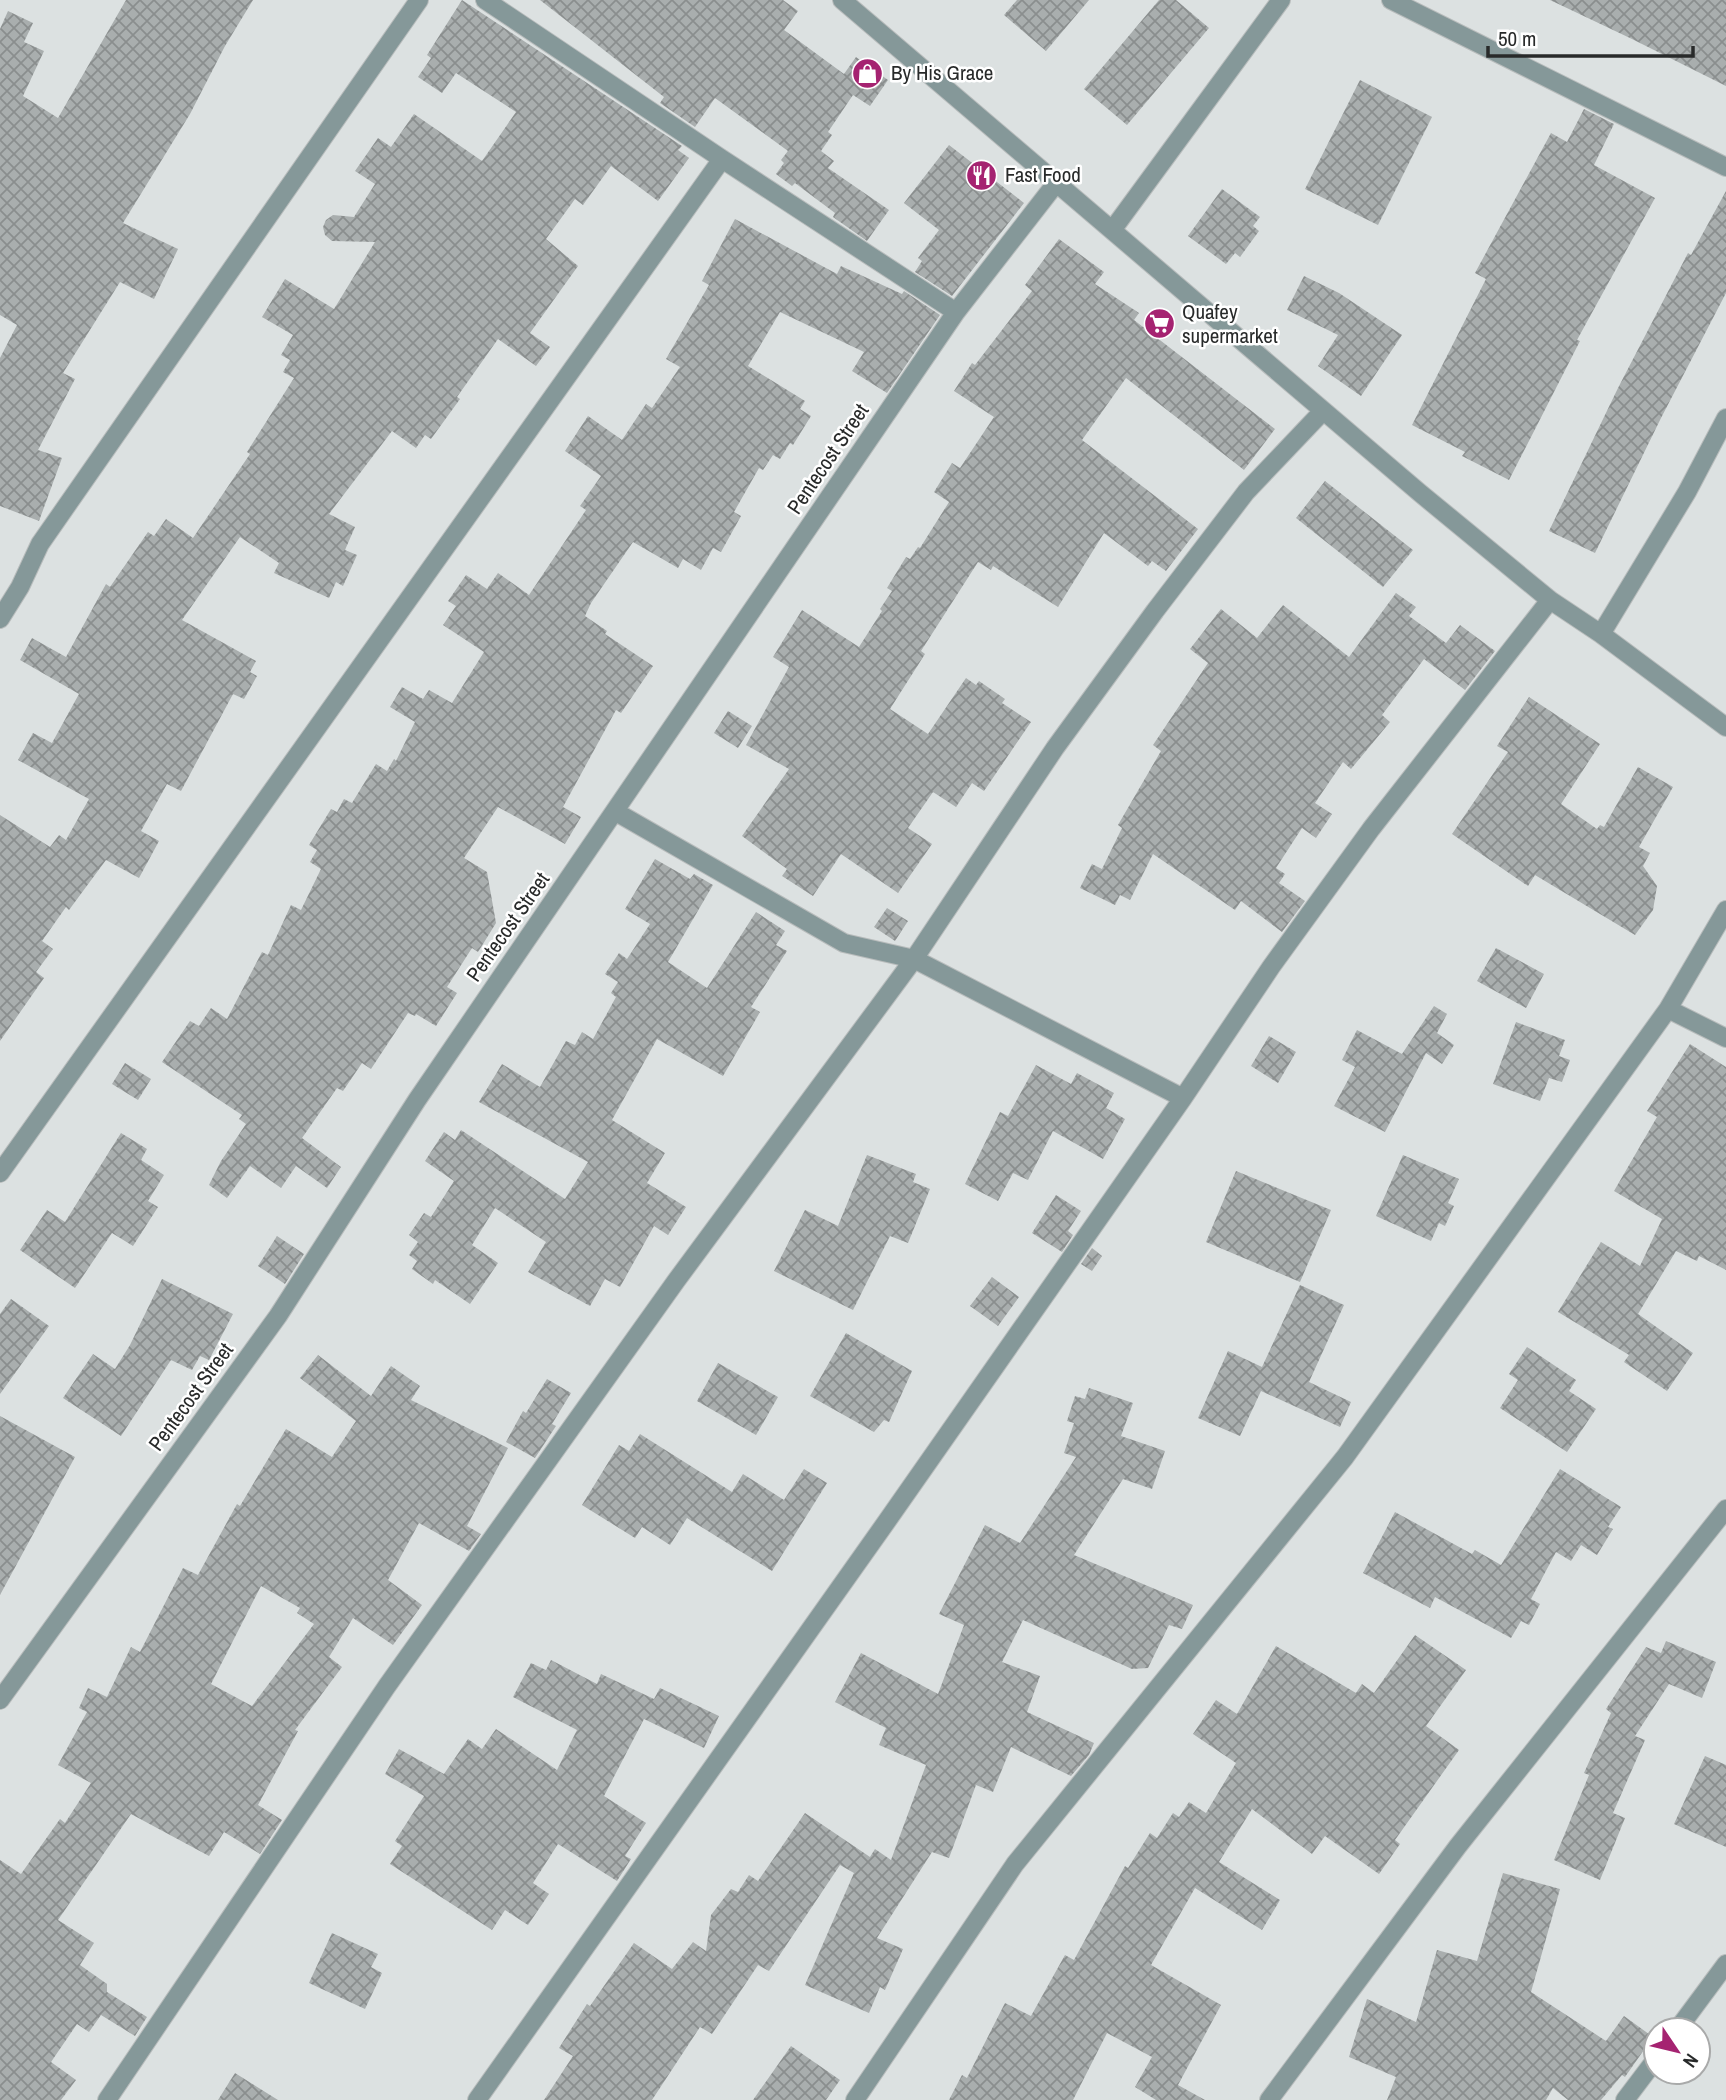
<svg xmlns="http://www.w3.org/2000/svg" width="1726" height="2100" font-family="'Archivo Narrow',sans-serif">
<defs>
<pattern id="building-cross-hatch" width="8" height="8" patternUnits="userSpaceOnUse" patternTransform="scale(1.75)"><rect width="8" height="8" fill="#a9aeae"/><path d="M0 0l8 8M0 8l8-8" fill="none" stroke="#8a8e8e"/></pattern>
</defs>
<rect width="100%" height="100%" fill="#dce1e1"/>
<!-- building -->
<path fill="url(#building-cross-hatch)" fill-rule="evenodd" d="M126 0H253L225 46 190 114 123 223 178 249 154 299 120 282 63 373 75 379 38 450 62 458 39 521 0 506V358L17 325 0 315V29L8 11 33 23 24 42 44 51 23 96 58 118Z
M462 0 682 146 678 150 689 158 658 201 611 166 583 205 575 199 546 239 578 266 530 333 550 347 536 366 498 339 457 397 460 399 431 439 425 435 416 448 392 431 329 514 355 527 345 550 357 555 343 586 336 582 329 598 274 573 279 563 240 537 182 620 256 661 250 672 257 676 244 699 233 694 181 791 167 784 141 831 159 841 139 878 106 860 69 910 66 907 42 941 53 949 36 972 44 978 0 1041V815L50 847 59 835 66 840 89 799 18 760 33 733 52 743 79 694 20 660 32 638 66 657 106 584 110 587 148 532 154 536 166 519 193 538 250 454 247 452 294 378 283 372 290 360 281 355 293 335 262 317 285 279 334 309 375 242 332 241 325 235 323 227 326 220 333 215 354 217 375 184 355 171 378 138 391 147 414 114 482 161 516 112 456 73 442 93 418 77 431 58 427 55Z
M540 0H783L798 11 784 30 844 74 856 57 888 80 870 106 853 95 828 132 832 135 821 151 834 161 828 168 889 210 867 241 833 217 835 213 795 183 792 186 776 174 784 163 781 160 788 151 715 98 695 127 660 103 664 97Z
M1017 0H1089L1046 51 1004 15Z
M1159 0H1176L1209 28 1127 125 1084 89Z
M1550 0H1726V86L1632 39Z
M1360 80 1432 117 1378 225 1305 189Z
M1584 109 1614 124 1594 165 1655 198 1577 340 1580 341 1509 480 1462 456 1465 452 1412 425 1486 279 1475 273 1551 133 1567 142Z
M949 145 1024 203 952 296 915 272 922 261 918 258 939 230 904 203Z
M1222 189 1260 217 1253 226 1259 231 1240 257 1235 253 1226 264 1188 236Z
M1726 191V293L1661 418 1595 553 1549 531 1618 388 1688 253 1691 255Z
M735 219 837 274 841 266 902 294 904 291 940 315 887 393 852 371 864 352 780 312 748 366 805 401 800 409 811 416 793 445 790 443 780 459 773 455 763 470 759 468 734 512 741 516 721 552 713 548 701 570 683 559 678 568 633 542 591 603 585 616 607 631 605 634 653 666 621 713 616 710 563 807 581 817 565 844 498 807 464 858 487 872 496 923 478 952 472 948 447 987 457 993 436 1026 416 1014 415 1016 408 1013 371 1069 362 1063 343 1091 337 1088 302 1138 341 1167 327 1188 296 1166 281 1188 250 1166 227 1198 209 1185 221 1161 246 1124 239 1119 242 1115 162 1062 190 1021 199 1026 211 1008 227 1019 262 952 268 955 291 905 301 910 321 869 310 862 317 850 309 845 331 809 337 812 344 799 352 803 376 764 387 771 394 759 396 761 415 722 390 707 402 687 423 699 429 690 452 703 484 652 443 625 456 606 448 601 466 575 487 589 498 573 529 595 586 510 580 506 601 476 565 451 588 416 622 440 646 404 652 408 680 367 666 359 709 285 702 281Z
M1059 239 1104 272 1095 284 1139 313 1134 320 1275 429 1244 470 1126 378 1082 440 1198 529 1166 571 1152 561 1148 566 1104 533 1058 607 993 566 991 570 978 562 921 651 925 654 890 709 928 734 966 678 976 685 979 681 1005 699 1002 703 1031 722 984 791 972 783 956 807 933 792 908 828 932 844 898 893 841 854 813 896 782 876 787 869 742 836 789 769 746 745 789 667 773 657 802 610 859 647 882 611 880 609 892 591 887 588 906 557 910 559 918 547 920 548 949 502 934 492 952 463 960 468 994 417 954 391 972 363 975 365 1032 291 1025 285Z
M1304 276 1339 293 1402 335 1361 396 1318 366 1338 335 1287 310Z
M1325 481 1413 550 1383 587 1296 518Z
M1396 593 1416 607 1409 616 1446 643 1460 625 1495 651 1465 690 1424 659 1382 715 1390 722 1351 769 1343 762 1315 803 1332 814 1316 838 1302 828 1276 868 1285 874 1279 883 1305 901 1282 932 1241 901 1235 910 1153 854 1130 900 1120 895 1115 905 1080 888 1092 864 1102 869 1122 828 1118 825 1161 751 1153 745 1208 663 1190 649 1221 609 1257 638 1283 605 1349 657Z
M1529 697 1600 744 1561 804 1597 829 1600 825 1604 827 1638 767 1673 787 1639 847 1650 853 1643 866 1657 886 1653 910 1635 935 1535 875 1528 886 1452 834 1508 752 1497 746Z
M728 711 752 726 738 748 714 733Z
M655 859 690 879 694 874 713 885 668 962 707 988 756 912 785 931 776 945 787 951 751 1007 760 1012 723 1076 657 1039 612 1120 665 1153 647 1183 686 1207 668 1235 654 1226 620 1287 605 1279 590 1306 528 1272 546 1242 495 1208 472 1245 498 1263 470 1304 435 1280 433 1284 412 1269 417 1261 409 1255 418 1242 409 1235 424 1213 431 1217 454 1181 425 1161 444 1132 455 1140 461 1130 565 1199 588 1162 479 1102 502 1064 540 1087 566 1041 575 1045 582 1032 593 1039 616 997 611 993 618 982 605 974 619 953 627 959 650 924 625 909Z
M887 908 908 921 895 941 874 927Z
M1496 948 1544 974 1526 1008 1477 981Z
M1434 1006 1447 1014 1437 1033 1454 1045 1442 1064 1426 1053 1385 1132 1334 1106 1355 1067 1342 1060 1357 1030 1402 1054Z
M1516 1022 1565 1040 1559 1056 1570 1060 1562 1082 1549 1078 1540 1101 1493 1084Z
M1269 1036 1296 1052 1278 1083 1251 1066Z
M1690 1044 1726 1067V1270L1699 1256 1697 1261 1676 1251 1638 1314 1693 1353 1667 1391 1624 1362 1629 1355 1558 1312 1601 1242 1640 1266 1662 1219 1614 1191 1657 1117 1647 1111Z
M125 1063 151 1079 138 1100 112 1084Z
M1036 1065 1071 1084 1077 1073 1114 1093 1106 1108 1125 1119 1103 1159 1053 1131 1028 1180 1013 1173 998 1201 965 1184 1000 1112 1008 1116Z
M121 1133 147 1149 141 1160 164 1175 148 1201 158 1207 133 1246 112 1233 75 1288 20 1250 47 1210 65 1222Z
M867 1155 916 1174 913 1182 930 1189 908 1243 890 1236 853 1310 774 1271 805 1210 838 1226Z
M1403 1155 1459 1179 1448 1203 1454 1206 1445 1226 1439 1223 1431 1241 1376 1216Z
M1236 1171 1331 1210 1300 1282 1206 1242Z
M1056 1195 1081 1211 1068 1231 1073 1235 1062 1252 1032 1233Z
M277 1236 304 1254 285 1284 258 1266Z
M1092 1248 1102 1256 1092 1271 1081 1264Z
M992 1277 1019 1297 998 1326 970 1306Z
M162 1279 233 1314 209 1360 200 1356 192 1370 171 1360 121 1436 63 1398 93 1354 115 1369 130 1345Z
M1300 1285 1344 1305 1309 1382 1351 1402 1340 1427 1261 1391 1240 1436 1198 1418 1228 1351 1262 1367Z
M11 1299 49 1326 0 1394V1314Z
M846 1333 912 1371 889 1422 884 1420 874 1432 810 1396Z
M1527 1347 1576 1380 1569 1391 1596 1409 1567 1452 1500 1408 1518 1380 1509 1374Z
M318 1355 371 1396 391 1366 420 1386 411 1400 508 1448 467 1526 481 1534 469 1551 419 1523 388 1580 422 1605 393 1645 353 1618 329 1657 342 1667 295 1730 298 1731 258 1805 282 1820 260 1854 224 1832 209 1856 131 1814 58 1920 94 1943 80 1965 107 1984V1992L147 2017 135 2036 101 2015 89 2032 77 2024 51 2062 76 2080 61 2100H0V1860L21 1874 60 1819 65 1823 91 1783 58 1765 87 1712 79 1708 88 1688 107 1697 131 1647 140 1652 183 1568 198 1575 237 1504 240 1506 286 1429 332 1457 356 1421 300 1378ZM261 1586 300 1608 297 1613 314 1624 252 1706 211 1684Z
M718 1363 778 1397 756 1435 697 1401Z
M547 1379 571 1393 552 1424 556 1426 535 1458 506 1442 523 1411 526 1413Z
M1089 1388 1133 1403 1121 1436 1165 1451 1152 1489 1123 1479 1074 1555 1193 1605 1182 1629 1169 1625 1148 1668 1132 1669 1023 1620 1002 1662 1040 1676 1027 1712 1094 1743 1089 1755 1071 1776 1011 1747 993 1792 976 1785 949 1858 932 1852 877 1938 903 1949 885 1990 880 1987 869 2013 805 1985 854 1873 840 1865 769 1971 758 1965 712 2034 700 2027 652 2100H544L573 2056 559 2048 587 2004 590 2006 634 1943 672 1969 693 1942 706 1951 711 1915 731 1889 738 1892 749 1875 758 1881 805 1813 870 1857 875 1849 891 1860 926 1765 879 1745 886 1728 835 1702 861 1653 938 1694 964 1625 939 1614 985 1525 1020 1543 1076 1457 1064 1453 1074 1423 1067 1421 1075 1396 1085 1399Z
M0 1416 75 1457 0 1595Z
M640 1434 732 1492 743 1474 784 1500 804 1469 827 1483 772 1571 687 1518 670 1545 642 1527 635 1538 582 1505 619 1445 629 1451Z
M1560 1469 1621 1507 1608 1527 1613 1529 1597 1555 1581 1545 1571 1561 1556 1552 1531 1599 1540 1604 1529 1625 1521 1621 1511 1638 1435 1597 1430 1608 1363 1573 1395 1512 1472 1554 1475 1550 1501 1565Z
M1415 1635 1466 1670 1426 1726 1459 1750 1395 1840 1400 1844 1379 1874 1325 1836 1312 1854 1252 1809 1219 1862 1280 1900 1262 1930 1195 1888 1151 1965 1221 2005 1178 2085 1205 2100H1156L1135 2087 1152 2057 1107 2033 1073 2100H949L962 2075 967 2078 1005 2003 1031 2016 1065 1955 1074 1960 1125 1866 1128 1868 1150 1833 1157 1838 1173 1813 1179 1817 1189 1802 1206 1813 1236 1763 1193 1734 1216 1700 1237 1714 1276 1646 1356 1693 1362 1684 1374 1693Z
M1666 1641 1716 1662 1702 1698 1669 1684 1635 1736 1645 1740 1613 1813 1625 1818 1600 1880 1554 1860 1589 1775 1584 1773 1611 1713 1606 1709 1646 1647 1661 1653Z
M551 1660 597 1684 601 1674 654 1699 660 1688 719 1716 704 1748 644 1719 604 1796 646 1823 625 1856 631 1859 617 1881 558 1844 533 1883 549 1894 528 1925 505 1910 492 1930 390 1864 402 1846 395 1841 424 1796 385 1774 399 1749 444 1774 468 1739 482 1749 496 1729 557 1770 577 1730 513 1697 531 1663 546 1670Z
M1705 1756 1726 1765V1847L1674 1824Z
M1503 1873 1560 1889 1531 1992 1606 2041 1624 2016 1653 2037 1625 2077 1622 2075 1601 2100H1568L1553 2088 1546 2100H1387L1396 2077 1349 2057 1367 1999 1416 2022 1437 1950 1477 1961Z
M332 1933 378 1954 371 1967 382 1973 365 2009 309 1983Z
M791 2046 840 2080 826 2100H753Z
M235 2073 278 2100H218Z"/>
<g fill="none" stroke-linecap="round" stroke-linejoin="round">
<defs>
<path id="street" d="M485 0 722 159 956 312
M842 0 1420 493 1550 600 1601 634 1726 727
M1391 0 1726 167
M1113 229 1281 0
M0 619 20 587 40 544 419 0
M1601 634 1687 492 1726 418
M616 812 844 943 914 959 1183 1098
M1668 1009 1726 1038
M0 1173 722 159
M0 1700 278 1316 417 1100 956 312 1057 182
M1677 2030 1726 1964
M107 2100 387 1686 676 1281 914 959 1055 748 1155 611 1246 492 1323 411
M477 2100 887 1521 1183 1098 1271 967 1371 829 1550 600
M855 2100 1015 1864 1345 1457 1668 1009 1726 910
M1269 2100 1458 1846 1726 1509
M1625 2100 1656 2059"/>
</defs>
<!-- street casing -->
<use href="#street" stroke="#b8bcbc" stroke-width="20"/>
<!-- street -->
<use href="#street" stroke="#859899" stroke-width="18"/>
</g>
<!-- icons -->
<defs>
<symbol id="shop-disc" viewBox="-11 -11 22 22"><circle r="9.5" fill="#a52371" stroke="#fff"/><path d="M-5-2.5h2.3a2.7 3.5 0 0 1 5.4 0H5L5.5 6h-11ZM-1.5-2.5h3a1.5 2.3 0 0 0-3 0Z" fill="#fff"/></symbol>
<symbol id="restaurant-disc" viewBox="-11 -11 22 22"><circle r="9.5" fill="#a52371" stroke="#fff"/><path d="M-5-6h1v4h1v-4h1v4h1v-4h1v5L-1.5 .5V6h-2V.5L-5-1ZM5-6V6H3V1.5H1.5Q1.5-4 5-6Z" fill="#fff"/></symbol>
<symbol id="supermarket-disc" viewBox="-11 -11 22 22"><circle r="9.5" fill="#a52371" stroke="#fff"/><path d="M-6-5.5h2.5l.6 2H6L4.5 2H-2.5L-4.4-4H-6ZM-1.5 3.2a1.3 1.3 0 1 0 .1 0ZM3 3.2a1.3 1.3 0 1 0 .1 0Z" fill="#fff"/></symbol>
</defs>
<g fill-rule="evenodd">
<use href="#shop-disc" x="850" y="56" width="35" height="35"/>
<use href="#restaurant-disc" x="964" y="158" width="35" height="35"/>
<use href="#supermarket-disc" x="1142" y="306" width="35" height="35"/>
</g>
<g text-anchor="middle" stroke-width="5" stroke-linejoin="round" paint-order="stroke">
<!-- poi labels -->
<g font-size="21" fill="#282a2a" stroke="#fff" text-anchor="start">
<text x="891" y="80">By His Grace</text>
<text x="1005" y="182">Fast Food</text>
<text x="1182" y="319">Quafey<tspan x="1182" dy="24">supermarket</tspan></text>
</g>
<!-- street labels -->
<g font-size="21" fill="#282a2a" stroke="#fff">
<text transform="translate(828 459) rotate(-56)" y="7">Pentecost Street</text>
<text transform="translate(508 927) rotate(-55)" y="7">Pentecost Street</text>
<text transform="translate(191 1397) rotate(-54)" y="7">Pentecost Street</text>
</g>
</g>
<!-- north arrow -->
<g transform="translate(1677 2051) rotate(125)"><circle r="33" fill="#ffffff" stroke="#a9aaaa" stroke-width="2"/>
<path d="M0-5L12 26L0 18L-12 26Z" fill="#a52371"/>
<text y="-10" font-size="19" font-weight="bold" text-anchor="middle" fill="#282a2a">N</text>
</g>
<!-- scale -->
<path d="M1488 46v10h205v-10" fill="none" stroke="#282a2a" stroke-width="3.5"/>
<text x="1498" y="46" font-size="21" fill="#282a2a" stroke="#ffffff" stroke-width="5" paint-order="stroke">50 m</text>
</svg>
